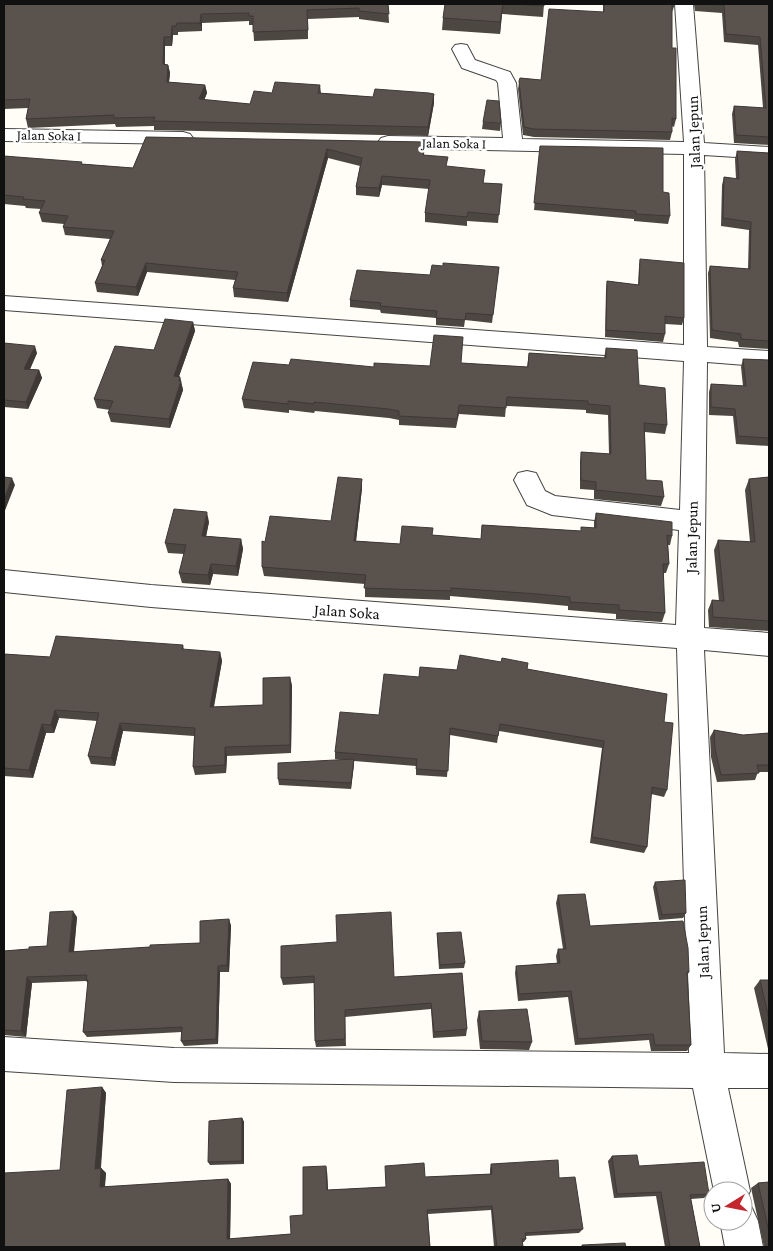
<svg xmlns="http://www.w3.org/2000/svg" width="773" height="1251" font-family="'Crimson Pro',serif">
<rect width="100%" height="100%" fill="#fffdf5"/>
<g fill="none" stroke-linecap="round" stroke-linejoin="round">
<defs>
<path id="minor" d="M675 4H693L704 143 769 147V159L704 155 707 347 769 351V367L707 362 704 628 769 633V656L704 650 724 1053 769 1054V1088H728L750 1191 744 1204 752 1208 758 1221 763 1247H725L720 1221H743V1191H714L693 1088 174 1082 4 1071V1037L174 1048 689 1053 677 648 151 607 4 592V570L151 585 676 625 679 530 552 515 527 505 514 480 518 473 527 471 536 473 545 491 555 496 680 510 684 361 4 310V296L684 345V154L388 148 381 146 378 142 381 138 388 136 503 138 498 83 496 80 462 68 452 49 455 45 461 44 467 45 475 60 510 72 516 83 522 139 684 142Z
M4 129 183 132 190 134 193 138 190 142 183 144 4 141Z"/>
</defs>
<!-- minor casing -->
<use href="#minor" stroke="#444" stroke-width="2"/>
<!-- minor -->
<use href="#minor" fill="#fff" fill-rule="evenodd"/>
</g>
<!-- wall -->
<path fill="#4d4742" d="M4 4H388L389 23 359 19V17L308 19V39L254 41 253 25H249V21L202 23V31L178 32V35H173L172 46H165V64L168 65 170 73 169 82 205 85 207 93 204 100 250 104 272 93 320 85 321 93 373 97 434 94V103L428 136 154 130V126L116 127 115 124 28 128 26 119 28 108 4 109Z
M445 4H544L543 17 502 14 500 34 442 30 443 18Z
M603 4H675L672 12V48L676 119 674 127 672 126V132L670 140 534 137 523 135 518 89 520 78 541 80 603 12Z
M694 4H769V145L734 143 732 114 734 106 763 108 758 45 724 42 722 13 695 11Z
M483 122 501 123 500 131 482 129Z
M146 137 425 142 424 155 447 167 484 179 483 183 502 184 498 223 467 221V226L425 222V213L429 189 382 185 379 197 356 195V187L360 166 328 158 288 302 234 297 233 288 235 280 147 272 138 296 97 292 95 283 102 266 101 260 110 239 65 235 63 227 64 224 42 222 39 213 41 209 26 208 25 206 4 204V156L83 164 133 168Z
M540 146 663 192 670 216 668 224 634 221V219L534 210Z
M737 151 769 153V349L739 347 738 342 710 338 708 273 710 266 748 269 749 230 721 226 722 185 724 177 736 179 735 159Z
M640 259 684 318 682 325 665 324V334L663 342 605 337 606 289 607 281 638 285 639 267Z
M443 266 499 267 492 323 465 320 464 327 436 325V318L381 313 380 310 350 307V300L430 275Z
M193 322 195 331 179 376 180 377 183 390 170 428 111 422 108 413 110 410 97 408 94 399 154 350Z
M4 343 37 353 30 369 39 370 42 378 28 409 4 407Z
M606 348 639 385 667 425 665 434 645 432 646 480 664 497 661 506 594 499V490L580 489V461L581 452 609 454 608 415 586 413V410L506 406 505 417 459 414 456 428 399 425V420L389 418 315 411 314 413 289 410V413L244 408 242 399 289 365 374 367 430 366 461 363 527 367 529 353 604 358Z
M743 359 769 360V446L736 444 733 416 709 415V392L711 384 743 386 741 367Z
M769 477V631L709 627 708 610 712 600 719 601 714 550 718 540 750 542 745 490 749 479Z
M362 488 356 541 400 544 432 535 481 539 482 525 581 531V527L594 528V522L596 513 672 536 670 545H668L669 564 666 573H663L665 613 662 622 616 619V614L568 610V606L536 603 450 596V600L365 597V584L264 576 262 567 265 542 331 521Z
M209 522 206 536 241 539 243 549 238 576 213 574 210 585 182 583 179 573 184 554 168 553 165 543Z
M183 645 184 650 220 652 222 661 214 707 263 705 292 685 291 753 227 756 226 773 195 775 193 767 194 736 123 731 115 766 91 764 88 756 97 721 59 718 54 733H46L33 778 4 776V654L50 657Z
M527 669 664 722 667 790 664 797 651 794 647 847 644 853 590 843 602 748 499 731 497 743 450 735 447 777 416 775V766L354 761 351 789 279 785 278 779 343 760 335 759V752L379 715 419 677 457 670Z
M714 730 743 735 769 733V772H758L755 780 717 782 711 757 710 737Z
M655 882 686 913 683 918 659 920 653 887Z
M558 895 590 926 689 972 688 974 691 1045 687 1051H651L649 1040 575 1045 568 997 518 1001 515 973 516 966 557 963 556 956 558 949H563L556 903Z
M77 917 74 952 150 947 200 943 229 919 231 926 229 972H220L218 1044 184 1046 181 1041 182 1032 87 1037 83 1032 88 983 86 981 32 983 26 1037 4 1035V1036V951L29 949 47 946Z
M437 933 465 963 464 968 439 969 437 938Z
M281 946 394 977 462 973 467 1029 466 1036 433 1038 431 1009 345 1017 346 1046 316 1047 315 1041 314 983 283 985 281 978Z
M760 980H769V1053L754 988Z
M479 1011 532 1042 529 1050 480 1049 477 1020Z
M102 1087 106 1093 101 1168 106 1173 105 1187 228 1179 231 1184 230 1239 291 1234 303 1215 327 1171 328 1190 385 1187 425 1177 490 1174V1169L491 1164 559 1178 583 1229 579 1233 526 1236V1239L524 1242H523V1247H494L491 1210 428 1214 430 1247H4L60 1170Z
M242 1118 244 1122V1164L210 1165 208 1162Z
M612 1156 709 1194 704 1198 691 1199 700 1247H665L656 1196 614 1198 608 1161Z
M769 1182V1247H764L751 1188 758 1183Z"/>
<!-- shaded-wall -->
<path fill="#3f3936" d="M503 4 500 34V22Z
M201 14 202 23V31L200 23Z
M172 26 173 35 172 46 171 37Z
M164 37 165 46 164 73 163 64Z
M168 65 170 73 168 90 167 82Z
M205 85 207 93 201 108 199 99Z
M434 94V103L428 136V127Z
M327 149 328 158 288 302 287 293Z
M382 176V185L379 197V188Z
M146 263 147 272 138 296 136 287Z
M193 322 195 331 176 385 174 376Z
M35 346 37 353 27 376 24 369Z
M39 370 42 378 28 409 26 402Z
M180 377 183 390 170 428 169 419Z
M12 478 15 485 4 513V499Z
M362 479V488L355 550 354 541Z
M207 512 209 522 204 546 202 536Z
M241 539 243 549 238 576 236 566Z
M211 564 213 574 210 585 208 575Z
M220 652 222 661 212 715 210 707Z
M290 677 292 685 291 753 290 745Z
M55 710 59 718 54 733 51 725Z
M120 723 123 731 115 766 111 758Z
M42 724 46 733 33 778 29 770Z
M225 747 227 756 226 773 225 765Z
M354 759V765L351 789V783Z
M73 911 77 917 73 958 69 952Z
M229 919 231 926 229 972 227 965Z
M218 966 220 972 218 1044 216 1039Z
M27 977 32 983 26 1037 21 1031Z
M102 1087 106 1093 100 1173 95 1169Z
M242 1118 244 1122V1164L242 1161Z
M326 1166 327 1171 328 1194 327 1190Z
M101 1168 106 1173 104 1192 100 1187Z
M228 1179 231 1184 230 1242 227 1239Z"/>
<!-- building -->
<path fill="#5a524d" stroke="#3f3936" d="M4 4H388L389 14 359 11V8L307 10 308 30 253 32V16H249V13L201 14 200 23H177L176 26H172L171 37H164L163 64 168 65 167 82 205 85 199 99 250 104 254 91 272 93 275 82 320 85 318 93 373 97 375 89 429 93 434 94 428 127 153 121 155 117 114 118V115L26 119 30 99 4 100Z
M445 4H503L500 22 443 18Z
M515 4H544V6Z
M604 4H674H672V48H676V119L672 118V132L534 129 524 127 519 81 520 78 541 80 549 9 604 12Z
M700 4H769V137L736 135 734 106 766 108 760 37 726 34 724 5Z
M487 100 499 101 501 123 483 122Z
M146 137 425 142 423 155 448 157 446 166 485 170 483 183 502 184 499 215 468 212 467 217 425 213 430 180 382 176 379 188 356 187 362 158 327 149 287 293 233 288 238 272 146 263 136 287 95 283 105 260H101L114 231 63 227 68 216 39 213 45 201 23 199 24 197 4 195V156L82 162 81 164 133 168Z
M540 146 663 148V192L669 193 670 216 636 214V211L534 203Z
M737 151 769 153V341L741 339V334L712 330 710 266 750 269 751 222 723 218 724 177 739 179Z
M640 259 684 263V318L665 316V334L606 330 607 281 639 285Z
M443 263 499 267 493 315 466 313 465 320 436 318 437 311 380 306 381 303 350 300 357 270 430 275 432 265 443 266Z
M165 319 193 322 174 376 180 377 179 381H181L169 419 108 413 113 401 94 399 115 346 154 350Z
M434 335 463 337 461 363 528 367 529 353 606 358V348L637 350 639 385 665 388 667 425 644 423 646 480 662 481 664 497 596 490V482L581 480V452L611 454 610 406 588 404V401L507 397 506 408 459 405 457 419 399 416V411L389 409 314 402V404L288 401V404L242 399 253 362 289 365 291 359 374 367V363L430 366Z
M4 343 35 346 24 369 39 370 26 402 4 400Z
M743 359 769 360V438L738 436 735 409 711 407V384L746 386Z
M4 477 12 478 4 499Z
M338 477 362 479 354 541 400 544 402 526 433 528 432 535 481 539 482 525 581 531V527L596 528V513L672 522V536L667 535 669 564H663L665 613 619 610V605L570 602V597L538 594 451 588V591L364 588 366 575 262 567V541L265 542 270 516 331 521Z
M769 477V621L713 617 712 600 724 601 718 540 755 542 749 479Z
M174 509 207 512 202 536 241 539 236 566 211 564 208 575 179 573 186 545 165 543Z
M56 636 183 645 182 649 220 652 210 707 263 705V678L290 677V745L225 747V765L193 767 195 728 120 723 111 758 88 756 99 713 55 710 51 725 42 724 29 770 4 768V654L50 657Z
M460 655 501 662 502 658 528 663 527 669 667 694 664 722 673 723 667 790 652 787 647 847 592 837 604 741 500 724 498 736 450 728 448 771 416 769 417 759 335 752 340 712 379 715 384 674 419 677 420 667 457 670Z
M714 730 743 735 769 733V765H757L759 773 721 775 715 749Z
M354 759 351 783 278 779V763Z
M685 880 686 913 662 915 655 882Z
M585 894 590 926 683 921 688 948 689 972H687L691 1045H655L653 1034 578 1039 571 991 519 994 516 966 560 963 558 949H566L558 895Z
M73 911 69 952 150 947V945L200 943V921L229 919 227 965 218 966 216 1039 181 1041 182 1027 83 1032 88 980H86L87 975 27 977 21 1031 4 1030V951L29 949V947L47 946 50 912Z
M391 912 394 977 462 973 467 1029 434 1032 431 1003 345 1010V1039L315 1041 314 976 281 978V946L337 942 336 915Z
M461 932 465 963 440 965 437 933Z
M760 980H769V1019Z
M527 1009 532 1042 482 1041 479 1011Z
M102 1087 95 1169 101 1168 100 1187 228 1179 227 1239 291 1234 290 1216 303 1215V1167L326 1166 327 1190 386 1187 385 1166 424 1163 425 1177 492 1174 491 1164 558 1160 559 1178 575 1177 583 1229 525 1233 526 1239H522L523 1247H497L492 1206 427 1210 430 1247H4V1173L60 1170 67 1090Z
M242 1118V1161L208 1162 209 1121Z
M637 1155 639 1166 704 1162 709 1194 690 1195 700 1247H670L661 1192 617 1194 612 1156Z
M769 1182V1232L758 1183Z
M625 1243 626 1247H582V1245Z"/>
<g text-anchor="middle" stroke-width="5" stroke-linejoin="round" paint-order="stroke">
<!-- far-street labels -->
<g font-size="14" fill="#111" stroke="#fff">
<text transform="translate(49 135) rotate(1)" y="5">Jalan Soka I</text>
<text transform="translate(454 143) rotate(1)" y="5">Jalan Soka I</text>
</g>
<!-- street labels -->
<g font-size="16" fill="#111" stroke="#fff">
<text transform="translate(693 132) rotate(-92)" y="6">Jalan Jepun</text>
<text transform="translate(691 537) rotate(-89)" y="6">Jalan Jepun</text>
<text transform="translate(347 611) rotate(4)" y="6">Jalan Soka</text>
<text transform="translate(702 942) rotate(-92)" y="6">Jalan Jepun</text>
</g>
</g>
<!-- border -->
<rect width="773" height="1251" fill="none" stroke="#111111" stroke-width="10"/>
<!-- north arrow -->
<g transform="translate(728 1206) rotate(260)"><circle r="24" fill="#ffffff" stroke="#a0a0a0"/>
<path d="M0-4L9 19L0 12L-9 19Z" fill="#c4262e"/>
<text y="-8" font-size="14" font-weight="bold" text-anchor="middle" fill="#111111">U</text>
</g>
</svg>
